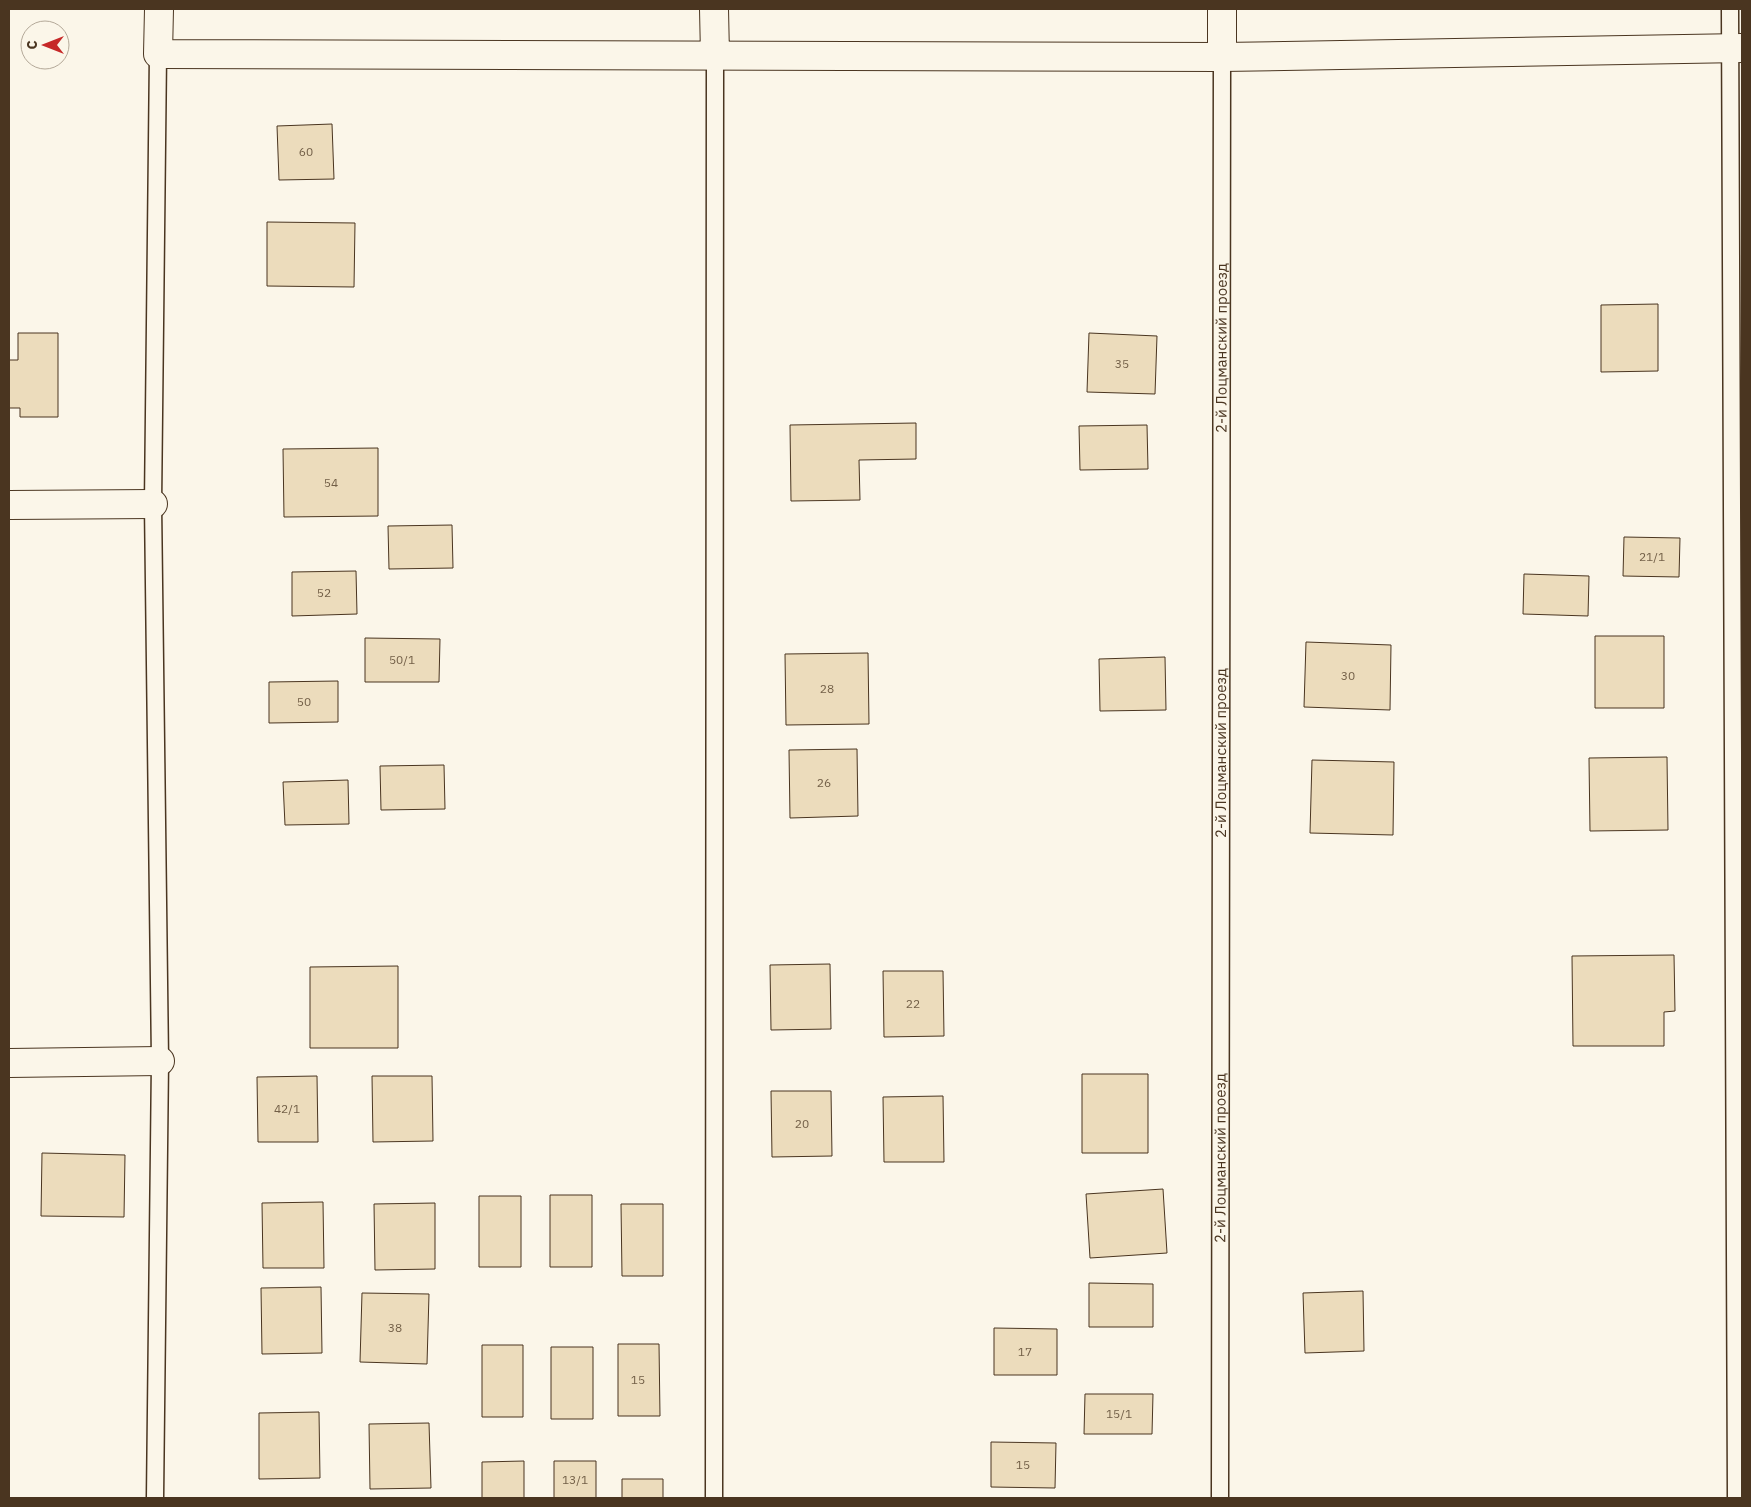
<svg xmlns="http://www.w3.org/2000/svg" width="1751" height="1507" font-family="'IBM Plex Sans',sans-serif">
<rect width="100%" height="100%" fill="#fbf6e9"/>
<!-- building -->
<path fill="#ecdcbc" stroke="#4a3520" d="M332 124 334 179 279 180 277 126Z
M267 222 355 223 354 287 267 286Z
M1658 304V371L1601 372V305Z
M18 333H58V417H20V408H9V360H18Z
M1089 333 1157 336 1155 394 1087 392Z
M916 423V459L859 460 860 500 791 501 790 425Z
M1147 425 1148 469 1080 470 1079 426Z
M378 448V516L284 517 283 449Z
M452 525 453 568 389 569 388 526Z
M1624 537 1680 538 1679 577 1623 576Z
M356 571 357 614 292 616V572Z
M1524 574 1589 576 1588 616 1523 614Z
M1595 636H1664V708H1595Z
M365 638 440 639 439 682H365Z
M1306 642 1391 645 1390 710 1304 707Z
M868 653 869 724 786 725 785 654Z
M1165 657 1166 710 1100 711 1099 659Z
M338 681V722L269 723V682Z
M857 749 858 816 790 818 789 750Z
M1667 757 1668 830 1590 831 1589 758Z
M1312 760 1394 762 1393 835 1310 833Z
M444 765 445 809 381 810 380 766Z
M348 780 349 824 285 825 283 782Z
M1674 955 1675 1011 1664 1012V1046H1573L1572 956Z
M830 964 831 1029 771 1030 770 965Z
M398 966V1048H310V967Z
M883 971H943L944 1036 884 1037Z
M1082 1074H1148V1153H1082Z
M317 1076 318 1142H258L257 1077Z
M372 1076H432L433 1141 373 1142Z
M771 1091H831L832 1156 772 1157Z
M943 1096 944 1162H884L883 1097Z
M42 1153 125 1155 124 1217 41 1216Z
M1163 1189 1167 1253 1090 1258 1086 1194Z
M550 1195H592V1267H550Z
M479 1196H521V1267H479Z
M323 1202 324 1268H263L262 1203Z
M435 1203V1269L375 1270 374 1204Z
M621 1204H663V1276H622Z
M1089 1283 1153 1284V1327H1089Z
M321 1287 322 1353 262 1354 261 1288Z
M1363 1291 1364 1351 1305 1353 1303 1293Z
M362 1293 429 1294 427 1364 360 1362Z
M994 1328 1057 1329V1375H994Z
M618 1344H659L660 1416H618Z
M482 1345H523V1417H482Z
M551 1347H593V1419H551Z
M1085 1394H1153L1152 1434H1084Z
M319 1412 320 1478 259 1479V1413Z
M429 1423 431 1488 370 1489 369 1424Z
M991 1442 1056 1443 1055 1488 991 1487Z
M524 1461V1498H482V1462Z
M554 1461H596V1498H554Z
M622 1479H663V1498H622Z"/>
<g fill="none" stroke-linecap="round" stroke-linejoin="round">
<defs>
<g id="lane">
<path d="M1730 9 1736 1498"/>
<path d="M155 1498 160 1061 153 504 158 54"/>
<path d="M714 1498 715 55"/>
<path id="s1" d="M1220 1498 1222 57"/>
</g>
<path id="street" d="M159 9 158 54 1222 57 1742 48
M714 9 715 55
M1222 57V9
M9 505 153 504
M9 1063 160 1061"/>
</defs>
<!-- lane casing -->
<use href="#lane" stroke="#4a3520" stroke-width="19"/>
<!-- street casing -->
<use href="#street" stroke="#4a3520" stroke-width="30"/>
<!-- lane -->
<use href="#lane" stroke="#fbf6e9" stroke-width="16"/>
<!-- street -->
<use href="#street" stroke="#fbf6e9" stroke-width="28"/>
</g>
<g text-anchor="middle" stroke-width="4" stroke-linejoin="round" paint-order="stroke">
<!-- number labels -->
<g font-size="12" fill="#725f47">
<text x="306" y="156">60</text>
<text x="1122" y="368">35</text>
<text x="331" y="487">54</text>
<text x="1652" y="561">21/1</text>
<text x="324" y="597">52</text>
<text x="402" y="664">50/1</text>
<text x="1348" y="680">30</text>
<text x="827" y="693">28</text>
<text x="304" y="706">50</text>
<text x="824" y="787">26</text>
<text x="913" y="1008">22</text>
<text x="287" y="1113">42/1</text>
<text x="802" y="1128">20</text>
<text x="395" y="1332">38</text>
<text x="1025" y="1356">17</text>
<text x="638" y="1384">15</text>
<text x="1119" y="1418">15/1</text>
<text x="1023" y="1469">15</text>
<text x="575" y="1484">13/1</text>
</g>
<!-- street labels -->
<g font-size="15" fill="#4a3520" stroke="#fbf6e9">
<text dy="5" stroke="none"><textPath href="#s1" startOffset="1150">2-й Лоцманский проезд</textPath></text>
<text dy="5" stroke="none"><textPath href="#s1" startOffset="745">2-й Лоцманский проезд</textPath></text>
<text dy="5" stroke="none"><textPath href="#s1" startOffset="340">2-й Лоцманский проезд</textPath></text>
</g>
</g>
<!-- border -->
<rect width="1751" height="1507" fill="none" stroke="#4a3520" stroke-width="20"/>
<!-- north arrow -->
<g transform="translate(45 45) rotate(270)"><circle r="24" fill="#fbf6e9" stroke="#b4a999"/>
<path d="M0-4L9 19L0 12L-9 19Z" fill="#c62828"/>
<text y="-8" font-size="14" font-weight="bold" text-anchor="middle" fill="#4a3520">С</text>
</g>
</svg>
